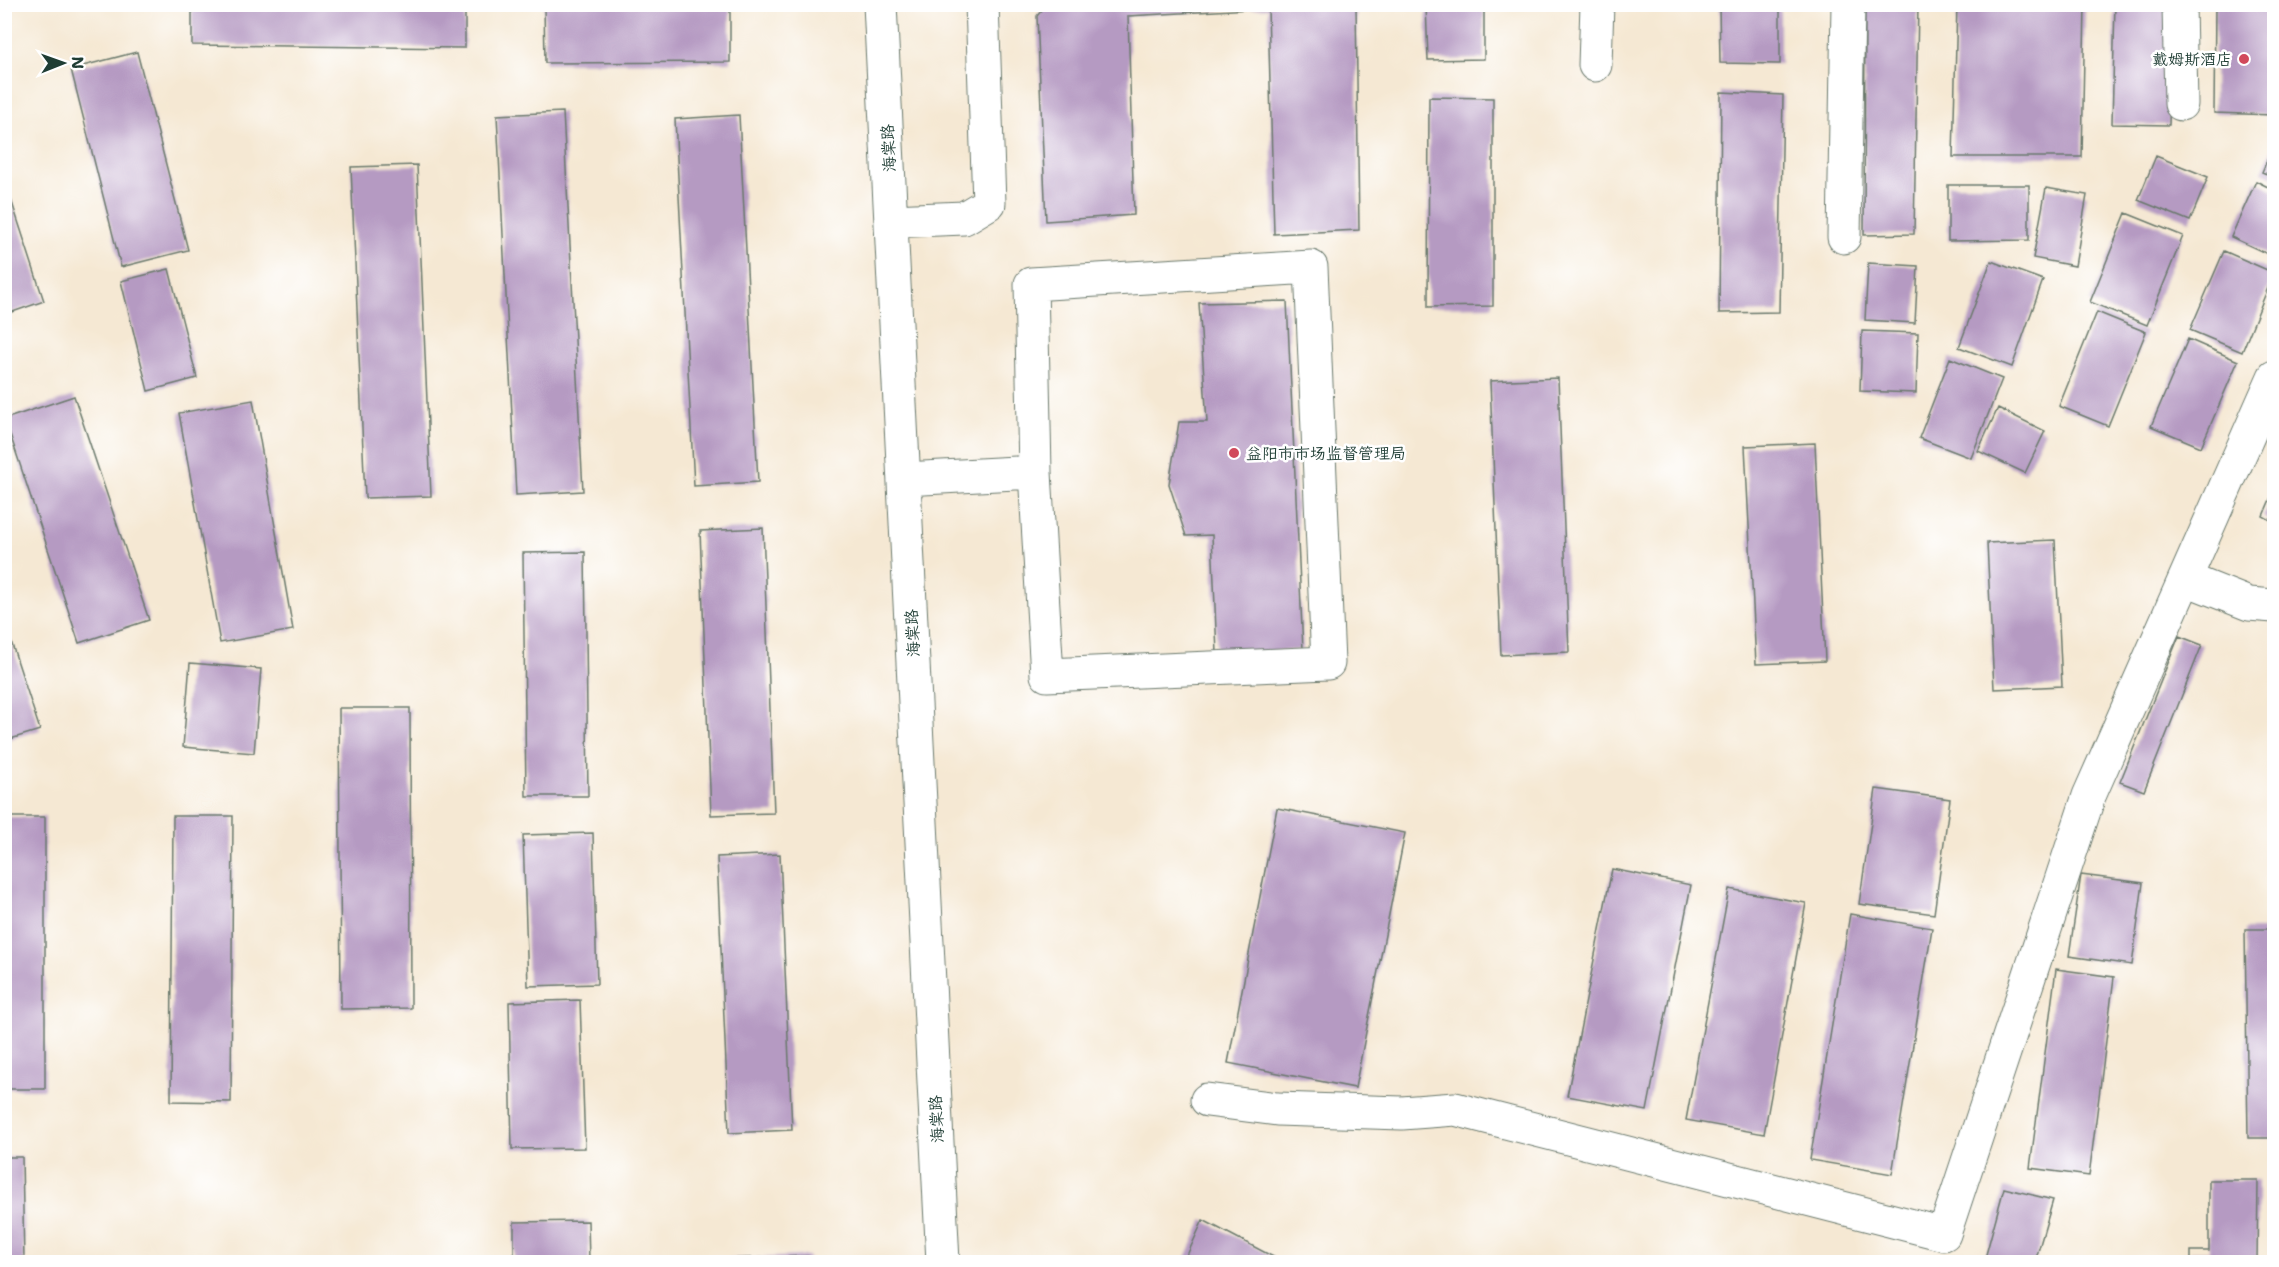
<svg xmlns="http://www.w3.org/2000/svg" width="2279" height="1267" font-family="'Shantell Sans','LXGW WenKai TC',sans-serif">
<rect width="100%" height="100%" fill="#fff"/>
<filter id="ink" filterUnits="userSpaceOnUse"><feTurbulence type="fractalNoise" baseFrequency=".0167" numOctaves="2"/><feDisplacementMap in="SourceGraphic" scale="12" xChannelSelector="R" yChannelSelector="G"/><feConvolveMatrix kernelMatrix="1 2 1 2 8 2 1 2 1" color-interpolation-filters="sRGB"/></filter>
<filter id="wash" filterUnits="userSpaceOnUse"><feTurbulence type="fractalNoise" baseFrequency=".008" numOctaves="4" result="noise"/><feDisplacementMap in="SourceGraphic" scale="24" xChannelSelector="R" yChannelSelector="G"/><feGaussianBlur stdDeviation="1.35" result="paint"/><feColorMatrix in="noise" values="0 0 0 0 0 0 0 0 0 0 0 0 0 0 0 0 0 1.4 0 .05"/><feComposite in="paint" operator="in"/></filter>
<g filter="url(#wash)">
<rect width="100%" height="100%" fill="#f5e8d3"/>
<g id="blocks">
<!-- building -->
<path fill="#b59ac2" d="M192 4H465V48L192 45Z
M544 4H730V62L545 63Z
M1047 4H1356L1359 230 1274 234 1268 8 1128 16 1134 215 1046 221 1037 16Z
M1426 4H1484V59L1428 60Z
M1719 4H1780V64L1720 63Z
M1865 4H1918L1914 234 1864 235Z
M1957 4H2085L2082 157H1953Z
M2115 4H2172L2169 125 2112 124Z
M2215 4H2274V115L2214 113Z
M137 52 188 250 121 267 71 69Z
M1721 92 1783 95 1779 312 1719 313Z
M1429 97 1493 98V306L1428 307Z
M563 112 583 491 516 495 497 115Z
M739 115 758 482 694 486 675 119Z
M2274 144V177L2262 172Z
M2156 156 2208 177 2190 221 2138 200Z
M417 165 431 496 365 498 351 167Z
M4 178 44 301 4 315Z
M2256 181 2274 190V257L2231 237Z
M1948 185H2029V240L1948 241Z
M2046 188 2087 195 2075 266 2033 258Z
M2126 213 2183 236 2147 325 2090 302Z
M2224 251 2274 273 2242 352 2190 330Z
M1991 261 2043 280 2012 367 1959 347Z
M1868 263 1918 266 1915 323 1865 320Z
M169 269 197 378 148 391 121 281Z
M1287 301 1303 650 1217 654 1212 535 1186 536 1169 484 1179 422H1207L1199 303Z
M2097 312 2146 332 2108 426 2059 406Z
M1862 331 1918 333 1916 393 1860 391Z
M2188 339 2238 361 2201 447 2151 426Z
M1950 358 2002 379 1971 458 1919 438Z
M1558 378 1569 652 1501 655 1490 381Z
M74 396 149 620 79 643 5 419Z
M253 400 293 630 220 643 179 413Z
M1998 408 2045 431 2025 473 1978 451Z
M1815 443 1825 661 1756 664 1745 446Z
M2274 490V522L2263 516Z
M763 528 774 813 711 815 700 531Z
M2055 540 2062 686 1994 689 1987 543Z
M585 552 588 796H526L523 553Z
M4 620 40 730 4 741Z
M2179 636 2202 645 2144 791 2120 782Z
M190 663 261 669 254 753 183 747Z
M339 708H410L411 1008 341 1009Z
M1876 789 1950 799 1934 914 1859 904Z
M1277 808 1405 833 1355 1088 1228 1063Z
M173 816H233L231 1102 171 1101Z
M4 817H45V1089H4Z
M593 833 597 984 528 986 523 835Z
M780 854 792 1130 729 1133 717 857Z
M1612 869 1691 885 1647 1111 1567 1096Z
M2081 875 2143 883 2132 965 2069 956Z
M1729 889 1806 903 1764 1134 1686 1120Z
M1850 914 1932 928 1892 1174 1810 1160Z
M2245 929H2274V1138H2248Z
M2056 969 2114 977 2089 1176 2030 1168Z
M580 1000 585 1148 512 1149 509 1002Z
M4 1157H22L24 1262H4Z
M2209 1180H2258L2257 1262H2191V1251H2209Z
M2004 1188 2053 1200 2035 1262H1984Z
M1203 1220 1283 1262H1184Z
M588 1221 589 1262H514V1222Z
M808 1256 809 1262H697L696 1260Z"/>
</g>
</g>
<g filter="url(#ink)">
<use href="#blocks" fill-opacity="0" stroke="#6a796c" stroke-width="1.5"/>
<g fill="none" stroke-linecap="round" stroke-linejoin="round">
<defs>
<path id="minor" d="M880 4 943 1262
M2179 4 2181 104
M1595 65 1597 4
M891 221 964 218 989 203 982 4
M1844 237 1848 4
M905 479 1035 472 1047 675 1328 663 1311 267 1031 284 1035 472
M2186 579 2249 604 2274 606
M1207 1100 1277 1109 1402 1113 1455 1109 1944 1234 2089 796 2274 377"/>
</defs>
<!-- minor casing -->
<use href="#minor" stroke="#6a796c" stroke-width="35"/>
<!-- minor -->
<use href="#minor" stroke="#fff" stroke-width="33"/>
</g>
</g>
<!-- markers -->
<g fill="#d1495b" stroke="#fff" stroke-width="2">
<circle cx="2244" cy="59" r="6"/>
<circle cx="1234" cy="453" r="6"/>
</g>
<g text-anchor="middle" stroke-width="5" stroke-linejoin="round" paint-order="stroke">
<!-- poi labels -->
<g font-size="16" fill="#1f3d34" stroke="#fff" text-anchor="end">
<text x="2232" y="65">戴姆斯酒店</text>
<text x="1246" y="459" text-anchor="start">益阳市市场监督管理局</text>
</g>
<!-- street labels -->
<g font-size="16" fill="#1f3d34" stroke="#fff">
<text transform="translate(888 148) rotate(-93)" y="6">海棠路</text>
<text transform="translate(912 633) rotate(-93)" y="6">海棠路</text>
<text transform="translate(936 1119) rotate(-93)" y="6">海棠路</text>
</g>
</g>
<!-- margin -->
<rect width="2279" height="1267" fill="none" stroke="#fff" stroke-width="24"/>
<!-- north arrow -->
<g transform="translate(63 63) rotate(89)" stroke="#ffffff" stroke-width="4.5" paint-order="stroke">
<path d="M0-4.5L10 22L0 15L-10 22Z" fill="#1f3d34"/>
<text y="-9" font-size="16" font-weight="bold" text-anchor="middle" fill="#1f3d34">N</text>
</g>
</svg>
